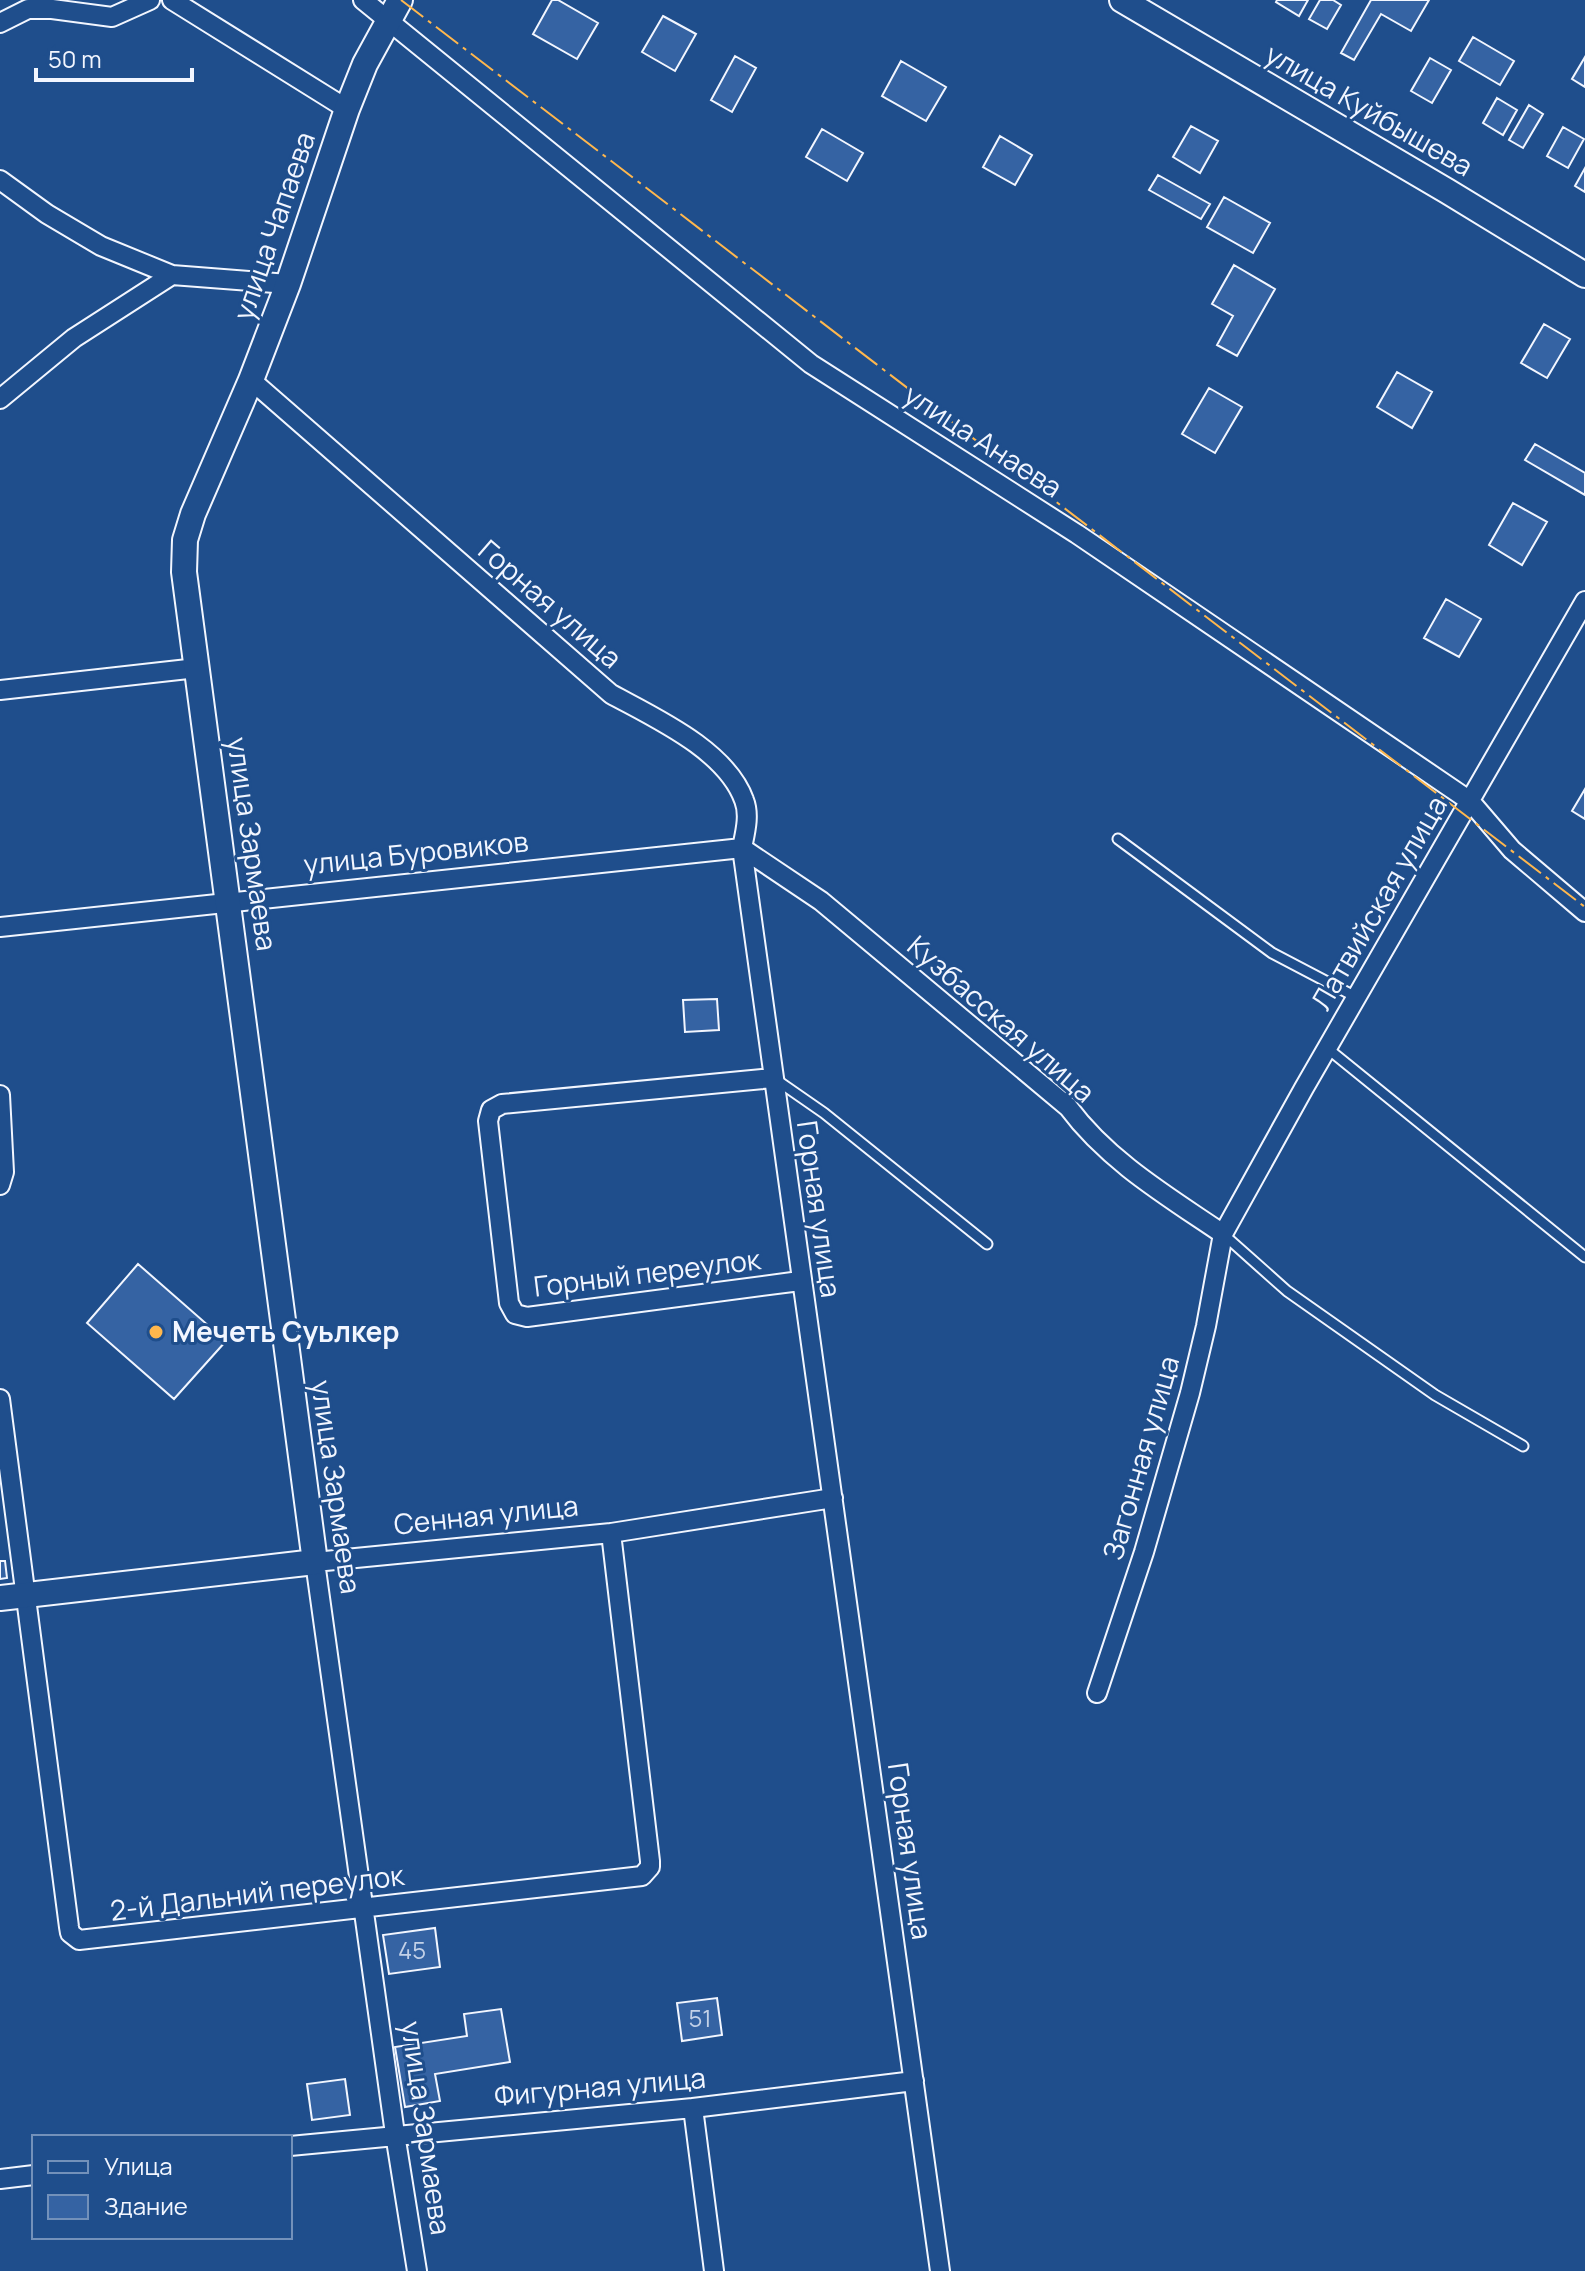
<svg xmlns="http://www.w3.org/2000/svg" width="1585" height="2271" font-family="Manrope,sans-serif">
<rect width="100%" height="100%" fill="#1f4e8c"/>
<!-- building -->
<path fill="#3563a3" stroke="#f2f6ff" stroke-width="2" d="M552 0H558L598 23 577 59 533 34Z
M1277 0H1308L1299 16 1276 2Z
M1320 0H1333L1341 5 1327 29 1309 19Z
M1371 0H1429L1411 31 1381 14 1354 60 1341 53Z
M663 16 696 34 675 71 642 52Z
M1473 37 1514 61 1500 85 1459 61Z
M735 56 756 68 732 112 711 100Z
M1585 57V87L1572 79Z
M1430 58 1451 70 1432 103 1411 91Z
M901 61 946 87 926 121 882 96Z
M1497 98 1517 110 1503 135 1483 123Z
M1529 105 1543 114 1523 148 1509 140Z
M1191 126 1218 141 1200 173 1173 157Z
M1563 127 1584 139 1568 168 1547 156Z
M822 129 863 153 847 181 806 157Z
M1000 136 1032 155 1015 185 983 167Z
M1585 168V192L1575 186Z
M1158 175 1210 204 1201 219 1149 190Z
M1224 197 1270 223 1253 253 1207 227Z
M1234 265 1275 289 1237 356 1217 345 1233 316 1212 304Z
M1544 324 1570 339 1547 378 1521 363Z
M1397 372 1432 392 1412 428 1377 407Z
M1209 388 1242 407 1215 453 1182 434Z
M1535 444 1585 473V495L1525 460Z
M1513 503 1547 522 1522 565 1489 545Z
M1446 599 1481 619 1459 657 1424 638Z
M1585 789V819L1572 811Z
M717 999 719 1030 685 1032 683 1000Z
M138 1264 226 1341 174 1399 87 1323Z
M0 1561H5L7 1578 0 1579Z
M435 1928 440 1967 389 1974 383 1935Z
M717 1998 722 2035 682 2041 677 2003Z
M501 2009 510 2062 435 2074 440 2101 405 2107 395 2047 467 2036 464 2014Z
M345 2079 350 2115 312 2120 307 2084Z"/>
<g fill="none" stroke-linecap="round" stroke-linejoin="round">
<defs>
<path id="service" d="M1118 839 1272 953 1356 997
M1327 1048 1585 1257
M775 1079 824 1113 987 1244
M1223 1234 1287 1291 1435 1395 1523 1446"/>
<path id="minor" d="M172 0 347 109
M363 0 811 364 1077 534 1470 801 1512 850 1585 912
M0 23 28 9H52L112 17 150 0
M0 180 47 214 101 246 172 275 288 284
M251 380 611 694C655 718 726 750 744 800 750 815 745 833 742 848L940 2271
M0 399 74 338 172 275
M0 690 197 668
M0 927 742 848 821 901 1068 1107C1108 1161 1167 1196 1223 1234
M773 1078 502 1104 491 1110 488 1121 509 1303 515 1314 527 1317 800 1281
M0 1095 4 1172 0 1185
M0 1399 69 1927 70 1933 79 1940 642 1876 650 1867V1861L611 1533
M1097 1693 1144 1552 1190 1393 1206 1326 1223 1234 1304 1088 1585 601
M693 2108 714 2271
M290 2146 693 2108 914 2081
M0 2179 34 2175
M417 2271 395 2134 315 1562 611 1533 833 1498"/>
<path id="tertiary" d="M1122 0 1447 191 1585 275
M0 1598 315 1562 184 572 185 540 193 514 251 380 288 284 347 109 365 64 400 0"/>
</defs>
<!-- service casing -->
<use href="#service" stroke="#f2f6ff" stroke-width="13"/>
<!-- minor casing -->
<use href="#minor" stroke="#f2f6ff" stroke-width="22"/>
<!-- tertiary casing -->
<use href="#tertiary" stroke="#f2f6ff" stroke-width="28"/>
<!-- service -->
<use href="#service" stroke="#1f4e8c" stroke-width="9"/>
<!-- minor -->
<use href="#minor" stroke="#1f4e8c" stroke-width="18"/>
<!-- tertiary -->
<use href="#tertiary" stroke="#1f4e8c" stroke-width="24"/>
<!-- power -->
<path stroke="#ffb74d" stroke-width="2" stroke-dasharray="28 6 4 6" stroke-linecap="butt" d="M401 0 1585 907"/>
</g>
<!-- markers -->
<circle fill="#ffb74d" stroke="#1f4e8c" stroke-width="3" cx="156" cy="1332" r="8"/>
<g text-anchor="middle" stroke-width="6" stroke-linejoin="round" paint-order="stroke">
<!-- number labels -->
<g font-size="24" fill="#c3d1e8">
<text x="412" y="1959">45</text>
<text x="700" y="2027">51</text>
</g>
<!-- street labels -->
<g font-size="28" fill="#f2f6ff" stroke="#1f4e8c">
<text transform="translate(1369 110) rotate(30)" y="10">улица Куйбышева</text>
<text transform="translate(274 226) rotate(-71)" y="10">улица Чапаева</text>
<text transform="translate(983 441) rotate(33)" y="10">улица Анаева</text>
<text transform="translate(550 604) rotate(41)" y="10">Горная улица</text>
<text transform="translate(252 844) rotate(82)" y="10">улица Зармаева</text>
<text transform="translate(416 853) rotate(-6)" y="10">улица Буровиков</text>
<text transform="translate(1379 903) rotate(-60)" y="10">Латвийская улица</text>
<text transform="translate(1001 1019) rotate(41)" y="10">Кузбасская улица</text>
<text transform="translate(819 1209) rotate(82)" y="10">Горная улица</text>
<text transform="translate(647 1273) rotate(-7)" y="10">Горный переулок</text>
<text transform="translate(1141 1458) rotate(-74)" y="10">Загонная улица</text>
<text transform="translate(336 1487) rotate(82)" y="10">улица Зармаева</text>
<text transform="translate(486 1515) rotate(-6)" y="10">Сенная улица</text>
<text transform="translate(910 1851) rotate(82)" y="10">Горная улица</text>
<text transform="translate(257 1893) rotate(-7)" y="10">2-й Дальний переулок</text>
<text transform="translate(600 2087) rotate(-5)" y="10">Фигурная улица</text>
<text transform="translate(426 2128) rotate(82)" y="10">улица Зармаева</text>
</g>
<!-- poi labels -->
<g font-size="28" font-weight="bold" fill="#f2f6ff" stroke="#1f4e8c" text-anchor="start">
<text x="172" y="1342">Мечеть Суьлкер</text>
</g>
</g>
<!-- legend -->
<rect x="32" y="2135" width="260" height="104" fill="#1f4e8c" stroke="#7391ba" stroke-width="2"/>
<rect x="48" y="2161" width="40" height="12" fill="#1f4e8c" stroke="#7391ba" stroke-width="2"/>
<text x="104" y="2175" font-size="24" fill="#f2f6ff">Улица</text>
<rect x="48" y="2195" width="40" height="24" fill="#3563a3" stroke="#7391ba" stroke-width="2"/>
<text x="104" y="2215" font-size="24" fill="#f2f6ff">Здание</text>
<!-- scale -->
<path d="M36 68v12h156v-12" fill="none" stroke="#f2f6ff" stroke-width="4"/>
<text x="48" y="68" font-size="24" fill="#f2f6ff" stroke="#1f4e8c" stroke-width="6" paint-order="stroke">50 m</text>
</svg>
